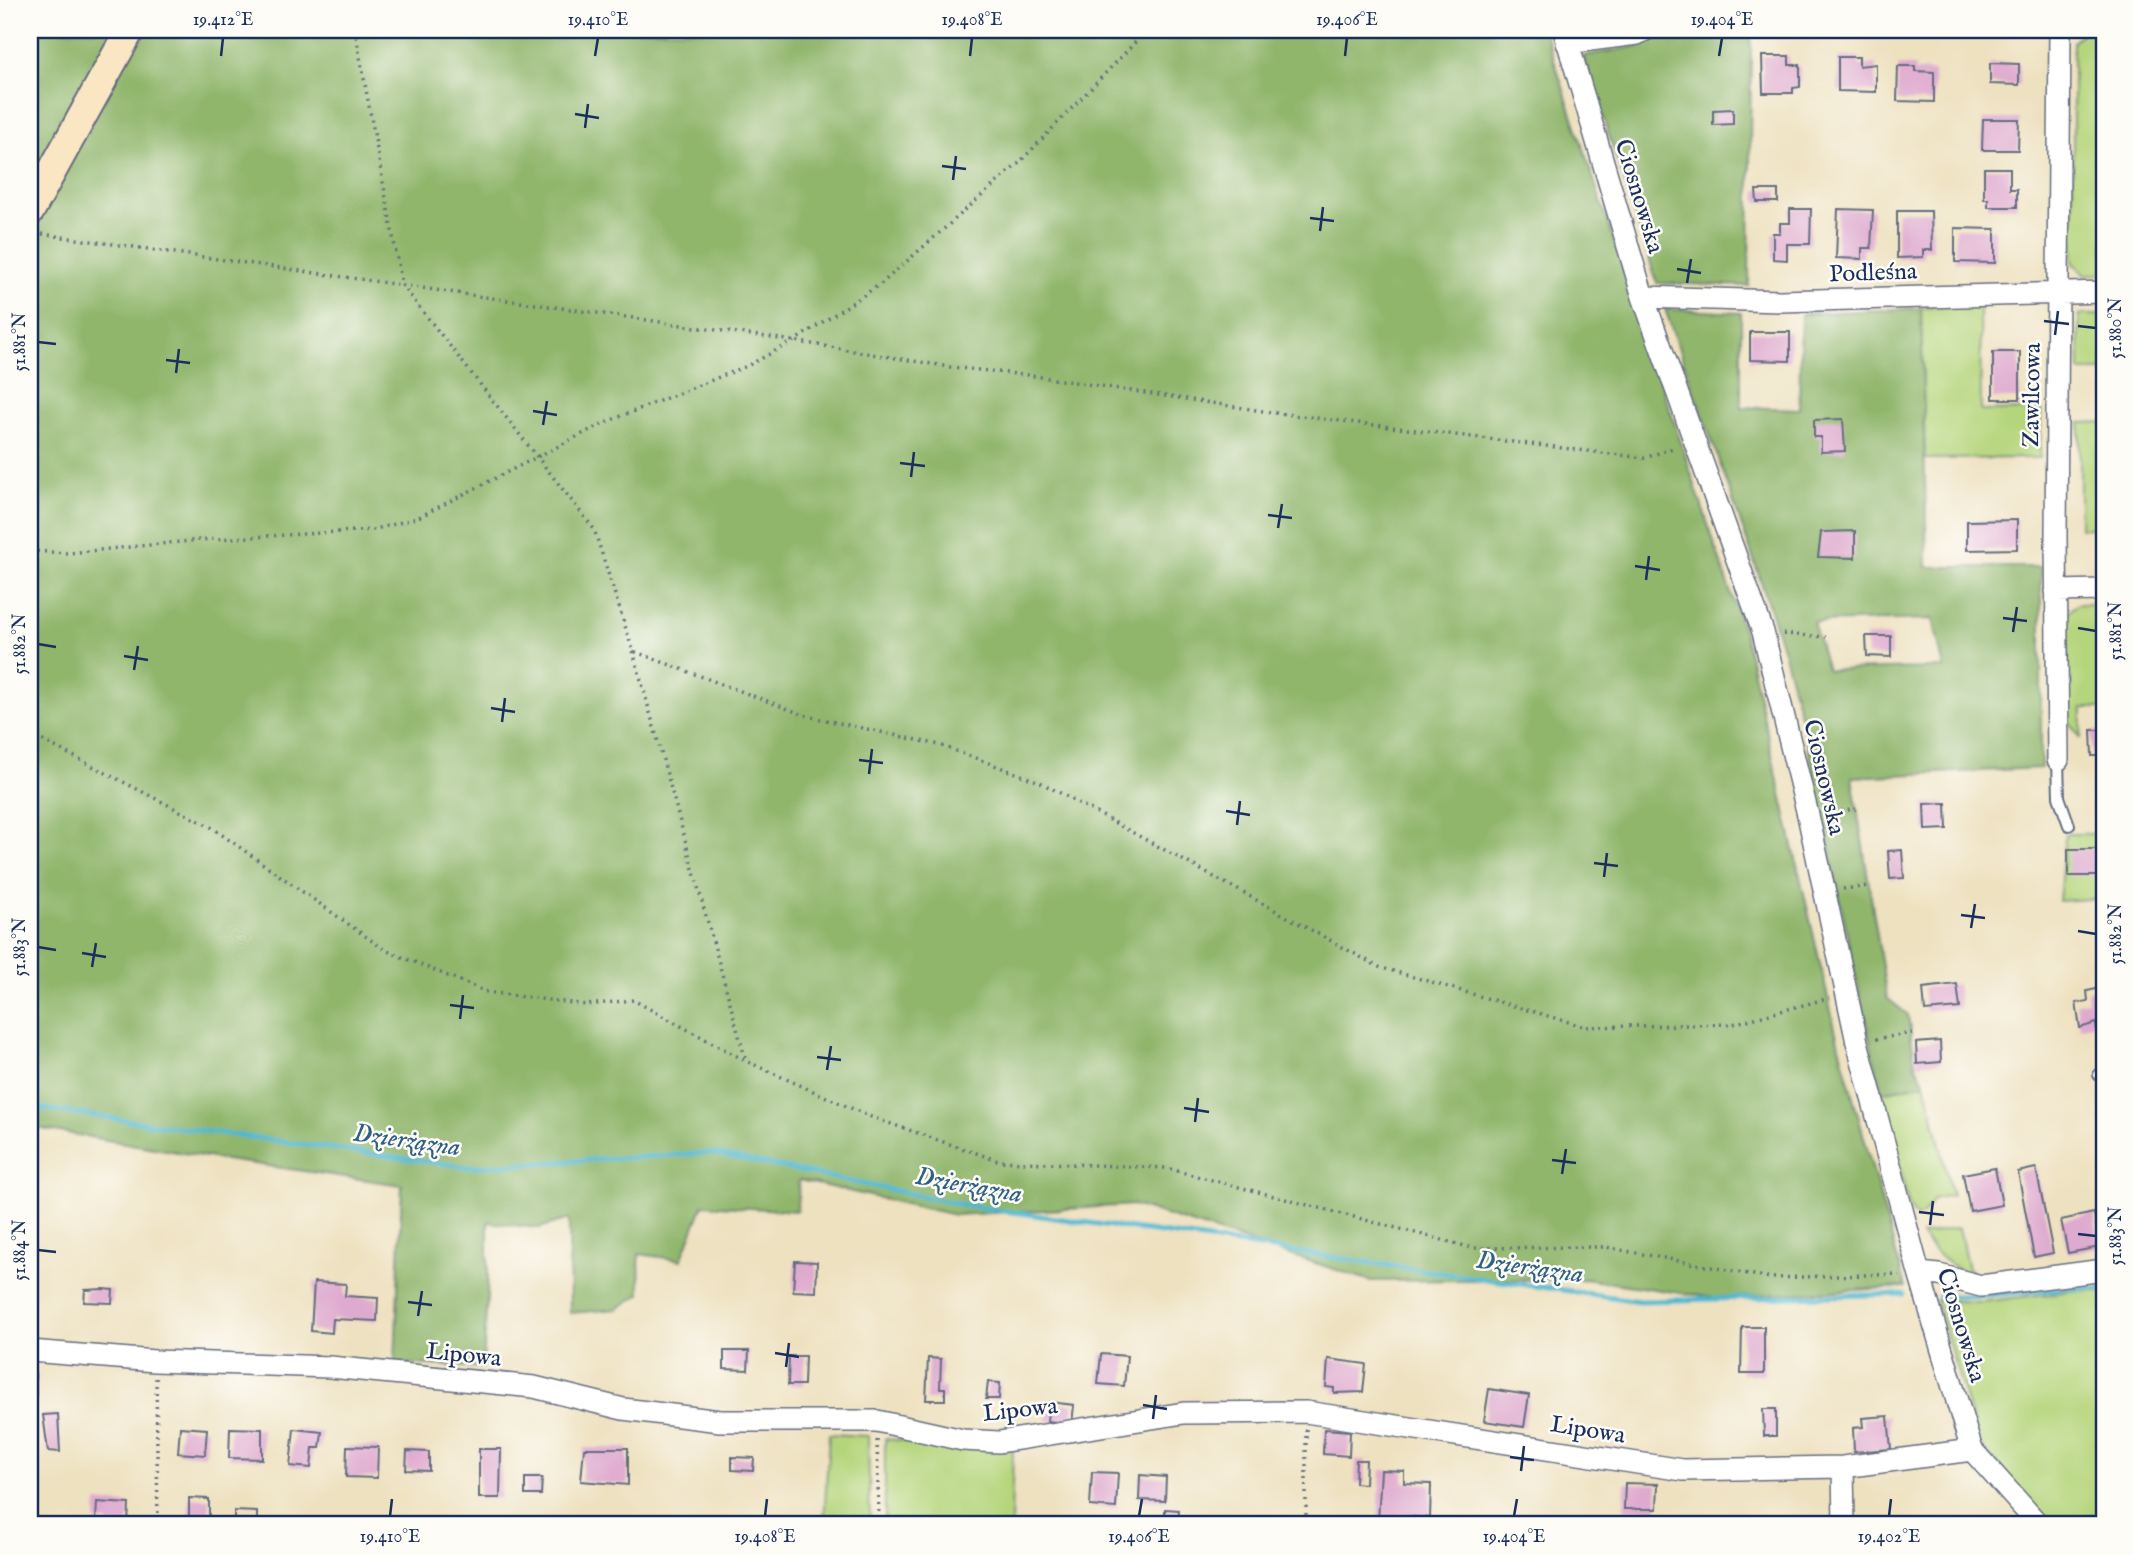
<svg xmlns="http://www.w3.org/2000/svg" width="2134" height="1555" font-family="'IM FELL English',serif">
<rect width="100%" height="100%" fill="#fdfcf7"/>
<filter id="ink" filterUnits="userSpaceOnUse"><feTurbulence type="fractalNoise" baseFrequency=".0143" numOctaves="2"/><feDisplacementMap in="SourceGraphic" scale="14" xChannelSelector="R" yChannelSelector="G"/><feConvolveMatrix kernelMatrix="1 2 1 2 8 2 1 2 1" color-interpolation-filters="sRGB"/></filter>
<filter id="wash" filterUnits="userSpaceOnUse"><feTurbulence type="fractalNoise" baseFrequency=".00686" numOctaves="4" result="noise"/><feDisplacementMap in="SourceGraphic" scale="28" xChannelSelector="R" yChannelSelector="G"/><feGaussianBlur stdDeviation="1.57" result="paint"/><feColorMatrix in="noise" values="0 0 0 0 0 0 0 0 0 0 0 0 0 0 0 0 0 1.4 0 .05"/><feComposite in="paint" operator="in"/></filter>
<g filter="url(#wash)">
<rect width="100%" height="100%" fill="#eee1c0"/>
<!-- green -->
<path fill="#b5d57c" stroke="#68826d" stroke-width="2" d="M2083 32H2104V274H2084L2073 262V42Z
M1980 306 1981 411 2041 410 2040 458 1925 459 1921 308Z
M2079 315H2104V371H2080Z
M2104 422V528H2080V423Z
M2078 604H2104V708H2082L2081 738 2068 721V612Z
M2065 834H2104V898L2059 901Z
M1925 1083 1952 1195 1933 1199 1923 1215 1916 1217 1909 1206 1882 1092Z
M1959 1228 1968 1269 1983 1279C1953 1269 1941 1261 1921 1235Z
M2080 1290 2104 1292V1513L2047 1522 1979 1444 1936 1300 1980 1302Z
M829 1434 868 1436 870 1525H824Z
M885 1439 1013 1449 1011 1525H885Z"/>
<!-- forest -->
<path fill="#90b66c" stroke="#567265" stroke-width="2" fill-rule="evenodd" d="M30 30H1544L1744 633 1839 1046 1905 1287 1716 1298 1585 1279 1371 1281 1134 1205 955 1215 799 1180 797 1211 703 1205 681 1260 639 1254 640 1294 617 1309 570 1313 569 1219 539 1228 488 1222V1279L483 1368 395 1363 402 1185 219 1159 30 1127Z
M1674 30H1751L1749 286 1657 283 1583 56 1644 45Z
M1921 308 1927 567H2041V768L1852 777 1887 998 1908 1015 1915 1064 1925 1083 1882 1092C1844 943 1824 788 1780 641 1746 529 1703 420 1665 309L1741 313V407L1799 409 1801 314ZM1933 619 1944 668 1827 670 1813 622Z"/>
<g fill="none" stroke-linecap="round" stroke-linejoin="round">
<!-- stream -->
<path stroke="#50b7cf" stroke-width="5" d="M30 1107 468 1167 711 1153 970 1206 1640 1301 1904 1294
M1939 1296C1995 1299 2049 1285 2104 1289"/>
</g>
<g id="blocks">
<!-- building -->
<path fill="#dfaacf" d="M1762 56H1789V65H1800V87L1793 88V93H1763Z
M1838 57H1859V66L1876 64V92L1838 91Z
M1990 63 2019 64V85L1990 84Z
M1898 66H1915V71L1934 72V102L1897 101Z
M1733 109V124L1713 125V110Z
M1983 119H2019L2018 150H1982Z
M1984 168H2010V189H2017V207H1988V199H1984Z
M1756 190H1778V202H1757Z
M1790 209H1811L1810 244H1787V260L1773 259V233H1780V223H1790Z
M1838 209 1873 210 1871 248H1862V259L1836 258Z
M1897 211H1931L1932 250H1923V257L1897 258Z
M1955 228 1995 229V263L1955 262Z
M1750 332H1790V361L1750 360Z
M1993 352H2020V399H1993Z
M1843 419 1845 451 1821 452V437H1814V420Z
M2104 455V466H2100V456Z
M2017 520V549L1967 550V521Z
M1855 531V558L1818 557 1821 532Z
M2101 537H2104V557H2102Z
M1866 636H1891V657L1867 656Z
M2091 730H2104V756H2092Z
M1946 803 1947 829 1925 830 1924 804Z
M2068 849H2104V876H2068Z
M1902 850 1904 878 1890 879 1888 851Z
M1957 984 1960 1008 1925 1011 1923 988Z
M2101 988 2104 1029 2097 1031 2096 1023 2080 1028 2076 1003 2088 1001 2087 991Z
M1940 1041 1941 1062 1917 1064 1916 1043Z
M1995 1168 2002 1205 1970 1211 1963 1174Z
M2036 1168 2053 1253 2034 1257 2018 1172Z
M2094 1213 2100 1247 2068 1253 2061 1220Z
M795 1261 817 1262 816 1292 793 1291Z
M314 1282 346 1284 345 1296 378 1298 377 1321 333 1319 332 1333 311 1331Z
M104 1289 113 1290 112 1303 84 1302 85 1290Z
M1742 1327H1764V1374H1741Z
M724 1351H749L748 1370 724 1369Z
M1101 1354 1127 1356 1124 1386 1098 1384Z
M789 1356H805L804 1385H788Z
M928 1358 941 1359 940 1388H945V1400H926Z
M1328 1359 1366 1364 1363 1392 1334 1393V1388L1326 1387Z
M30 1372H35L36 1397H30Z
M988 1382 1000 1383 999 1399H986Z
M1489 1389 1529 1395 1524 1427 1484 1421Z
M1049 1402 1074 1405 1072 1424 1047 1421Z
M1763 1409H1776V1436H1764Z
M58 1414 60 1452 48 1451 43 1415Z
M1888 1416 1891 1449 1854 1452 1853 1428 1863 1427 1862 1418Z
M180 1427 207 1429 205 1455 178 1453Z
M230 1428 262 1429V1459L229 1458Z
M294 1429 322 1432 320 1448H313L311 1468 290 1466Z
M1324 1429 1350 1431 1349 1456 1323 1454Z
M347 1446 378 1447 377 1478 346 1477Z
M584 1448H628V1485L581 1481Z
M479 1449H501L500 1498H479Z
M407 1451 429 1452V1471L406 1470Z
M732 1457 754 1458 753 1471 732 1470Z
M1356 1460H1366L1365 1484 1355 1483Z
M1381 1470 1404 1471V1483L1431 1484 1430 1518 1402 1516 1401 1522 1378 1521Z
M1092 1472 1118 1473 1116 1508 1090 1506Z
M1140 1475 1166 1477 1165 1501 1139 1500Z
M525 1478H542L541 1495H525Z
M1625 1483 1658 1484 1657 1509H1624Z
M189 1498 209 1499V1524H189Z
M97 1502 129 1504 128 1524 108 1525V1522H96Z
M1165 1509 1179 1510 1178 1525H1165Z
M234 1511 257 1512V1525H234Z
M1238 1521 1267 1523V1525H1238Z
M1665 1522H1686V1525H1665Z"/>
</g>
</g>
<g filter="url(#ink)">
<use href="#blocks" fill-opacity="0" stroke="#656d80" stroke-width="2"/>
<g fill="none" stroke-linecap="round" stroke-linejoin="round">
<defs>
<path id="service" d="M2058 760 2059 797 2069 825
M2099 1075 2104 1074"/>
<path id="minor" d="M1564 30 1643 297 1763 632 1808 815 1857 1042 1919 1273 1963 1421 1972 1450 2039 1525
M1567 43 1637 34 1645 30
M1643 297 1780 301 2104 292
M2056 591 2104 590
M2058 760 2056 536 2060 30
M1919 1273 1939 1275 1981 1286 2104 1270
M30 1351 155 1361 330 1367 534 1387 623 1409 720 1421H877L963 1440 999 1442 1184 1413 1306 1412 1683 1470 1843 1467 1972 1450
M1843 1467 1844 1525"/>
<path id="secondary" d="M30 211 130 30"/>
</defs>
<!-- service casing -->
<use href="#service" stroke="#656d80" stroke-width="14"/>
<!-- minor casing -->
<use href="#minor" stroke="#656d80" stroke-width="24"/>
<!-- secondary casing -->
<use href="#secondary" stroke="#656d80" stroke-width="32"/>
<!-- path -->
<path stroke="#656d80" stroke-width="3.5" stroke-dasharray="2 5" stroke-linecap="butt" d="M355 30 402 285 594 529 633 651 807 716 940 745 1040 782 1379 967 1586 1027 1733 1024 1829 998
M35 233 794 341 950 367 1035 376 1276 413 1644 458 1676 447
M30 551 69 553 200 540 372 530 417 518 604 423 747 366 794 341 882 283 1018 164 1147 30
M1783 634 1826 637
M633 651 746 1061
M30 734 211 827 385 950 487 992 587 1005 633 1000 746 1061 871 1117 999 1161 1166 1168 1473 1248 1605 1247 1770 1278 1900 1274
M1827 813 1856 809
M1843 889 1869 886
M1876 1039 1912 1033
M156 1378 158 1525
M1306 1429V1525
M877 1440 879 1525"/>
<!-- service -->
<use href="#service" stroke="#fff" stroke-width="10"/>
<!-- minor -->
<use href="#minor" stroke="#fff" stroke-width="21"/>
<!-- secondary -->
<use href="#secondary" stroke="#fbe6c4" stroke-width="28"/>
</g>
</g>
<!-- ticks -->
<path fill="none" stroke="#1b2f5e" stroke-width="2.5" d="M221 56 223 38M595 56 598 38M970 56 972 38M1345 56 1347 38M1719 56 1722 38M575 114 599 118M585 128 588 104M942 166 966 169M953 180 956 156M1310 218 1334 221M1320 231 1323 207M1677 269 1701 273M1687 283 1691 259M2044 321 2069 324M2078 326 2096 328M2055 335 2058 311M38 342 56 344M166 360 190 363M176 373 179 349M533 411 557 415M543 425 547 401M900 463 925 466M911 477 914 452M1268 515 1292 518M1278 528 1282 504M1635 566 1660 570M1646 580 1649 556M2003 618 2027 621M2078 628 2096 631M2013 632 2017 607M38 644 56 647M124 656 148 660M134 670 138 646M491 708 515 712M502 722 505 698M859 760 883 763M869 774 872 749M1226 811 1250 815M1237 825 1240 801M1594 863 1618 866M1604 877 1607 853M1961 915 1985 918M1971 928 1975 904M2078 931 2096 934M38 947 56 950M82 953 106 957M92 967 96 943M450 1005 474 1008M460 1019 463 995M817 1057 841 1060M827 1070 831 1046M1184 1108 1209 1112M1195 1122 1198 1098M1552 1160 1576 1163M1562 1174 1566 1149M1919 1212 1944 1215M1930 1225 1933 1201M2078 1234 2096 1236M38 1250 56 1252M408 1302 432 1305M418 1316 422 1291M775 1353 799 1357M786 1367 789 1343M1143 1405 1167 1409M1153 1419 1156 1395M1510 1457 1534 1460M1521 1471 1524 1446M390 1516 392 1499M765 1516 767 1499M1139 1516 1142 1499M1514 1516 1517 1499M1889 1516 1891 1499"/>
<g text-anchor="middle" stroke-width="5" stroke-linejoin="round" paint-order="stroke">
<!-- street labels -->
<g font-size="24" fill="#1b2f5e" stroke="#fdfcf7">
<text transform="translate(1640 196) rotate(73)" y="8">Ciosnowska</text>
<text transform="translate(1873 272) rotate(-2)" y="8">Podleśna</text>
<text transform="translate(2031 395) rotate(-89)" y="8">Zawilcowa</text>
<text transform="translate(1825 777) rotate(77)" y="8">Ciosnowska</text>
<text transform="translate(1962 1325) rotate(73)" y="8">Ciosnowska</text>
<text transform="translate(464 1354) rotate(6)" y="8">Lipowa</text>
<text transform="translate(1020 1409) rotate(-6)" y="8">Lipowa</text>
<text transform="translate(1588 1429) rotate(9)" y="8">Lipowa</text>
</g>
<!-- water labels -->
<g font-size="26" font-style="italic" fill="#2e5f86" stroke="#fdfcf7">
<text transform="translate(407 1139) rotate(8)" y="9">Dzierżązna</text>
<text transform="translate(969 1184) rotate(10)" y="9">Dzierżązna</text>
<text transform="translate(1530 1266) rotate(8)" y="9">Dzierżązna</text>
</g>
</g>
<!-- margin -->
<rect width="2134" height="1555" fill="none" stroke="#fdfcf7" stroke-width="77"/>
<rect x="38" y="38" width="2058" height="1478" fill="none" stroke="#1b2f5e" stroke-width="2.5"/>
<g font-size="18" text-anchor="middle" fill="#1b2f5e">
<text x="223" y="25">19.412°E</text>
<text x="598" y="25">19.410°E</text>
<text x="972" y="25">19.408°E</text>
<text x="1347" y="25">19.406°E</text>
<text x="1722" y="25">19.404°E</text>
<text transform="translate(2115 328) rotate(-90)" y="6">51.880°N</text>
<text transform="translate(19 342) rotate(-90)" y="6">51.881°N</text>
<text transform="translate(2115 631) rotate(-90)" y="6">51.881°N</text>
<text transform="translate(19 644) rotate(-90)" y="6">51.882°N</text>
<text transform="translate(2115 934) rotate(-90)" y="6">51.882°N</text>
<text transform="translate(19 947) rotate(-90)" y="6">51.883°N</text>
<text transform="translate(2115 1236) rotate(-90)" y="6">51.883°N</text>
<text transform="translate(19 1250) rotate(-90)" y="6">51.884°N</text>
<text x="390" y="1542">19.410°E</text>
<text x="765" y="1542">19.408°E</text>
<text x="1139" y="1542">19.406°E</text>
<text x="1514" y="1542">19.404°E</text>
<text x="1889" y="1542">19.402°E</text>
</g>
</svg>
